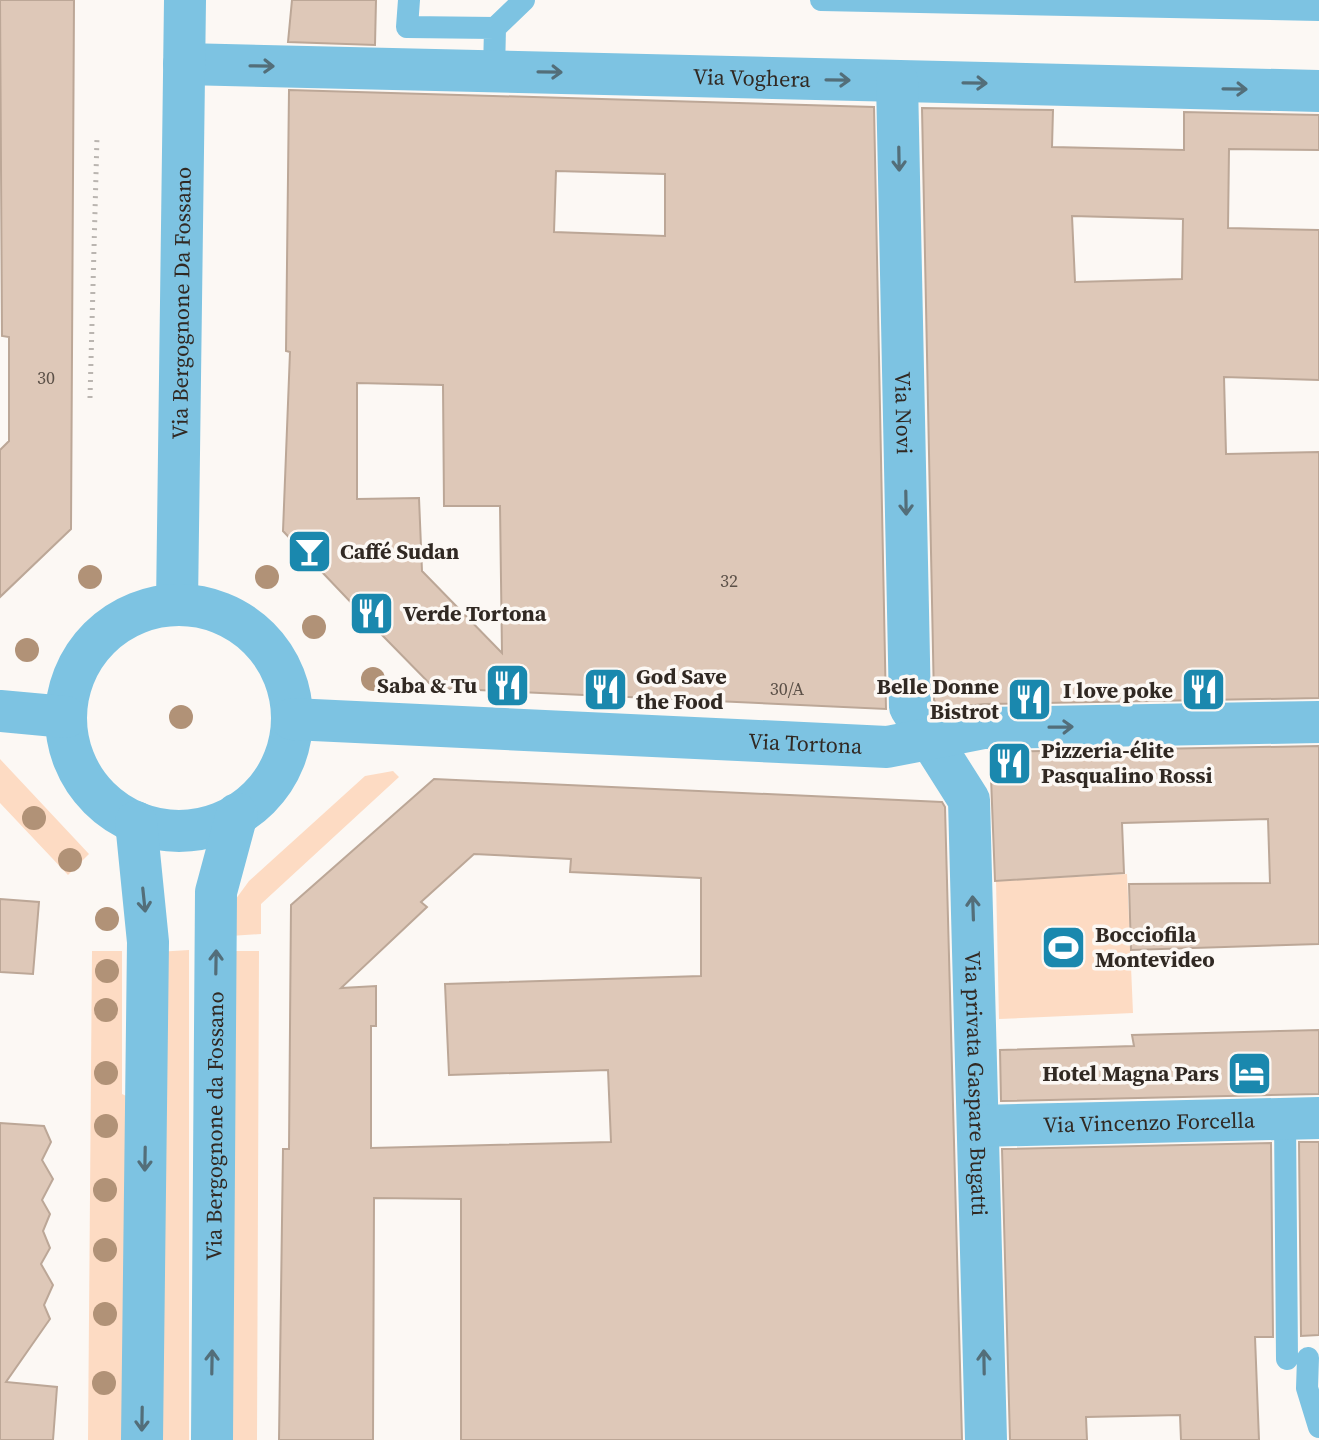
<svg xmlns="http://www.w3.org/2000/svg" width="1319" height="1440" font-family="'Source Serif 4',serif">
<rect width="100%" height="100%" fill="#fcf8f4"/>
<!-- green -->
<path fill="#fddbc3" d="M0 759 89 854 68 875 0 803Z
M393 771 399 777 261 904V934L230 936V907L249 881 365 776Z
M1127 874 1133 1013 999 1019 996 881Z
M189 950V1440H157V952Z
M92 951H122V1094L135 1100 128 1440H88Z
M230 951H259L257 1440H227Z"/>
<!-- building -->
<path fill="#dec8b8" stroke="#bca797" stroke-width="2" fill-rule="evenodd" d="M0 0H74L71 529 0 597V450L9 441V337L2 336Z
M292 0H376L375 45 288 42Z
M289 90 874 107 886 709 434 688 381 634 283 531 290 352 286 351ZM556 171 665 174V236L554 232ZM357 383 443 385 444 506H500L502 653 422 571 419 498 357 499Z
M922 108 1053 110 1052 147 1184 150V112L1319 115V150L1229 149 1228 228 1319 230V380L1224 377 1226 454 1319 452V698L984 704 940 709 934 700ZM1072 216 1183 219 1182 279 1075 282Z
M1319 746V944L1131 950 1129 884 1270 883 1268 819 1122 823 1124 873 995 881 990 752Z
M434 779 942 802 945 807 962 1440H461V1199L374 1198 373 1440H279L283 1149H289L291 905ZM474 854 571 859 570 872 701 878V976L445 984 449 1075 608 1070 611 1142 371 1148V1026H376V986L341 988 427 907 421 902Z
M0 899 39 902 33 974 0 972Z
M1319 1030V1094L1001 1101 1000 1050 1134 1046 1132 1035Z
M0 1123 44 1126 51 1142 42 1160 53 1179 42 1200 50 1214 43 1231 50 1248 41 1264 53 1285 44 1305 50 1319 6 1382 57 1387 53 1440H0Z
M1299 1142H1319V1335L1301 1336Z
M1271 1143 1273 1337H1255L1259 1440H1181L1180 1415 1086 1417 1087 1440H1010L1002 1149Z"/>
<g fill="none" stroke-linecap="round" stroke-linejoin="round">
<!-- path -->
<path stroke="#bab5b0" stroke-width="5" stroke-dasharray="2 6" stroke-linecap="butt" d="M90 398 97 137"/>
<!-- lane -->
<path stroke="#7dc3e2" stroke-width="22" d="M409 0 407 27 495 28
M821 0 1319 10
M494 71 495 28 524 0
M1285 1118 1287 1359
M1308 1358 1307 1388 1319 1427"/>
<!-- street -->
<g stroke="#7dc3e2" stroke-width="42">
<path id="s1" d="M184 64 1319 91"/>
<path id="s2" d="M897 81 910 707 969 800 986 1440"/>
<path id="s3" d="M177 605 185 0"/>
<circle cx="179" cy="718" r="113"/>
<path d="M0 711 66 717"/>
<path id="s4" d="M292 719 887 747 984 728 1319 722"/>
<path d="M136 822 148 942 142 1440"/>
<path id="s5" d="M979 1126 1319 1118"/>
<path id="s6" d="M212 1440 216 892 237 814"/>
</g>
</g>
<!-- trees -->
<g fill="#b19277">
<circle cx="90" cy="577" r="12"/>
<circle cx="267" cy="577" r="12"/>
<circle cx="314" cy="627" r="12"/>
<circle cx="27" cy="650" r="12"/>
<circle cx="373" cy="679" r="12"/>
<circle cx="181" cy="717" r="12"/>
<circle cx="34" cy="818" r="12"/>
<circle cx="70" cy="860" r="12"/>
<circle cx="107" cy="919" r="12"/>
<circle cx="107" cy="971" r="12"/>
<circle cx="106" cy="1010" r="12"/>
<circle cx="106" cy="1073" r="12"/>
<circle cx="106" cy="1126" r="12"/>
<circle cx="105" cy="1190" r="12"/>
<circle cx="105" cy="1250" r="12"/>
<circle cx="105" cy="1314" r="12"/>
<circle cx="104" cy="1383" r="12"/>
</g>
<!-- one-way arrows -->
<defs><path id="oneway-shaft" d="M-6 0H5M1.5-3L5.5 0L1.5 3" fill="none" stroke-width="1.6" stroke-linecap="round" stroke-linejoin="round" transform="scale(2)"/></defs>
<g stroke="#536e79">
<use href="#oneway-shaft" transform="translate(262 66) rotate(1)"/>
<use href="#oneway-shaft" transform="translate(550 72) rotate(1)"/>
<use href="#oneway-shaft" transform="translate(838 80) rotate(1)"/>
<use href="#oneway-shaft" transform="translate(975 83) rotate(1)"/>
<use href="#oneway-shaft" transform="translate(1235 89) rotate(1)"/>
<use href="#oneway-shaft" transform="translate(899 159) rotate(89)"/>
<use href="#oneway-shaft" transform="translate(906 503) rotate(89)"/>
<use href="#oneway-shaft" transform="translate(1061 727) rotate(-1)"/>
<use href="#oneway-shaft" transform="translate(144 900) rotate(84)"/>
<use href="#oneway-shaft" transform="translate(973 908) rotate(-92)"/>
<use href="#oneway-shaft" transform="translate(216 962) rotate(-89)"/>
<use href="#oneway-shaft" transform="translate(145 1159) rotate(91)"/>
<use href="#oneway-shaft" transform="translate(212 1362) rotate(-89)"/>
<use href="#oneway-shaft" transform="translate(984 1362) rotate(-91)"/>
<use href="#oneway-shaft" transform="translate(142 1419) rotate(91)"/>
</g>
<!-- icons -->
<defs>
<symbol id="bar-square" viewBox="-11 -11 22 22"><rect x="-9" y="-9" width="18" height="18" rx="4" fill="#1a88ae" stroke="#fcf8f4"/><path d="M-6-5H6L.8 .8V4.5H3.5V6h-7V4.5H-.8V.8Z" fill="#fff"/></symbol>
<symbol id="restaurant-square" viewBox="-11 -11 22 22"><rect x="-9" y="-9" width="18" height="18" rx="4" fill="#1a88ae" stroke="#fcf8f4"/><path d="M-5-6h1v4h1v-4h1v4h1v-4h1v5L-1.5 .5V6h-2V.5L-5-1ZM5-6V6H3V1.5H1.5Q1.5-4 5-6Z" fill="#fff"/></symbol>
<symbol id="stadium-square" viewBox="-11 -11 22 22"><rect x="-9" y="-9" width="18" height="18" rx="4" fill="#1a88ae" stroke="#fcf8f4"/><path d="M0-5a6.5 5 0 1 0 0 10a6.5 5 0 1 0 0-10ZM-3.5-1.8h7v3.6h-7Z" fill="#fff"/></symbol>
<symbol id="hotel-square" viewBox="-11 -11 22 22"><rect x="-9" y="-9" width="18" height="18" rx="4" fill="#1a88ae" stroke="#fcf8f4"/><path d="M-6-4.5h1.5V1H6V5H4.5V3h-9V5H-6ZM-4 0a1.8 1.8 0 1 1 3.6 0ZM.5 0V-2.5h3Q6-2.5 6 0Z" fill="#fff"/></symbol>
</defs>
<g fill-rule="evenodd">
<use href="#bar-square" x="284" y="526" width="51" height="51"/>
<use href="#restaurant-square" x="346" y="588" width="51" height="51"/>
<use href="#restaurant-square" x="482" y="660" width="51" height="51"/>
<use href="#restaurant-square" x="580" y="664" width="51" height="51"/>
<use href="#restaurant-square" x="1178" y="664" width="51" height="51"/>
<use href="#restaurant-square" x="1004" y="674" width="51" height="51"/>
<use href="#restaurant-square" x="984" y="738" width="51" height="51"/>
<use href="#stadium-square" x="1038" y="922" width="51" height="51"/>
<use href="#hotel-square" x="1224" y="1048" width="51" height="51"/>
</g>
<g text-anchor="middle" stroke-width="7" stroke-linejoin="round" paint-order="stroke">
<!-- number labels -->
<g font-size="18" fill="#5c5148">
<text x="46" y="384">30</text>
<text x="729" y="587">32</text>
<text x="787" y="695">30/A</text>
</g>
<!-- street labels -->
<g font-size="22" fill="#312923" stroke="#fcf8f4">
<text dy="8" stroke="none"><textPath href="#s1" startOffset="568">Via Voghera</textPath></text>
<text dy="8" stroke="none"><textPath href="#s3" startOffset="302">Via Bergognone Da Fossano</textPath></text>
<text dy="8" stroke="none"><textPath href="#s2" startOffset="332">Via Novi</textPath></text>
<text dy="8" stroke="none"><textPath href="#s4" startOffset="514">Via Tortona</textPath></text>
<text dy="8" stroke="none"><textPath href="#s2" startOffset="1020">Via privata Gaspare Bugatti</textPath></text>
<text dy="8" stroke="none"><textPath href="#s5" startOffset="170">Via Vincenzo Forcella</textPath></text>
<text dy="8" stroke="none"><textPath href="#s6" startOffset="314">Via Bergognone da Fossano</textPath></text>
</g>
<!-- poi labels -->
<g font-size="22" font-weight="bold" fill="#312923" stroke="#fcf8f4" text-anchor="start">
<text x="340" y="559">Caffé Sudan</text>
<text x="403" y="621">Verde Tortona</text>
<text x="636" y="684">God Save<tspan x="636" dy="25">the Food</tspan></text>
<text x="477" y="693" text-anchor="end">Saba &amp; Tu</text>
<text x="999" y="694" text-anchor="end">Belle Donne<tspan x="999" dy="25">Bistrot</tspan></text>
<text x="1173" y="698" text-anchor="end">I love poke</text>
<text x="1041" y="758">Pizzeria-élite<tspan x="1041" dy="25">Pasqualino Rossi</tspan></text>
<text x="1095" y="942">Bocciofila<tspan x="1095" dy="25">Montevideo</tspan></text>
<text x="1219" y="1081" text-anchor="end">Hotel Magna Pars</text>
</g>
</g>
</svg>
